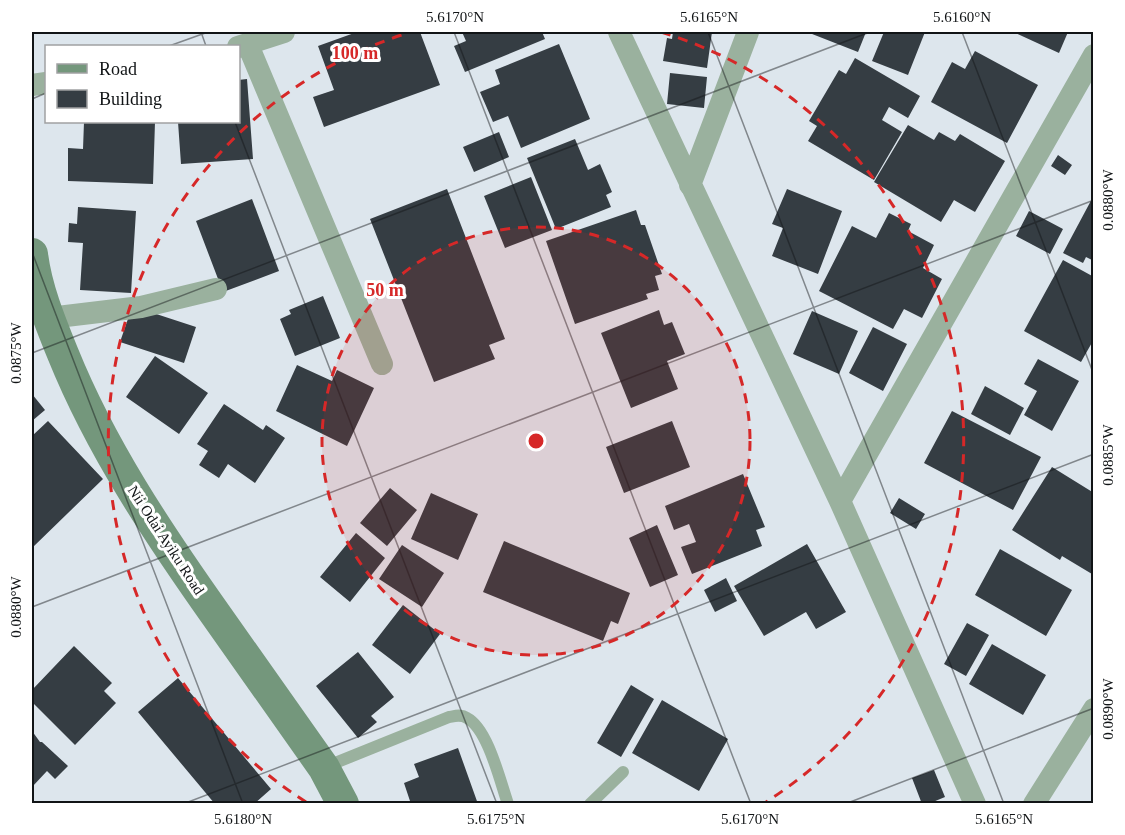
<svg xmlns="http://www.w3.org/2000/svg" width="1125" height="835" font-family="Georgia,serif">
<rect width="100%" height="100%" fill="#dde6ed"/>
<!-- building -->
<path fill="#353d43" d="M357 32H420L440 85 324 127 313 97 334 90 318 46Z
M462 32H542L545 39 465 72 454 46 466 41Z
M673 32H712L707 68 663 61 667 38 672 39Z
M807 32H866L858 52Z
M884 32H925L908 75 872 61Z
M1013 32H1068L1059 53Z
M559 44 590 119 521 148 508 116 493 122 480 92 500 84 495 70Z
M975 51 1038 85 1007 143 931 102 952 62 965 69Z
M855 58 920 96 908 118 889 107 882 120 902 132 874 180 808 141 817 126 809 121 839 70 846 74Z
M670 73 707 77 704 108 667 104Z
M247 79 253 159 181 164 178 122H238V80Z
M84 122H155L153 184 68 181V148L83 149Z
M908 125 934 140 939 132 955 141 960 134 1005 161 975 212 954 200 941 222 874 182Z
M499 132 509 157 474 172 463 147Z
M575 139 588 170 600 164 612 192 606 195 611 207 556 229 527 158Z
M1058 155 1072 165 1065 175 1051 166Z
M531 177 552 230 505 248 484 196Z
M447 189 505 339 489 345 495 359 434 382 370 219Z
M787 189 842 211 818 274 772 256 783 228 772 224Z
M1094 195V261L1086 257 1083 263 1063 253Z
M252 199 279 271 223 292 196 221Z
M78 207 136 211 131 293 80 290 83 243 68 242 69 223 77 224Z
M636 210 641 225H645L662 274 655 276 659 290 646 294 648 299 575 324 546 241Z
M1029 211 1063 229 1050 254 1016 236Z
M889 213 911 224 908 231 934 245 923 268 942 279 922 318 904 309 893 329 819 291 852 226 876 238Z
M1063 260 1094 277V339L1081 362 1024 331Z
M323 296 340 338 295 356 280 319 291 314 289 310Z
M144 310 196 327 184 363 120 342 130 313Z
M659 310 664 325 672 322 685 354 667 361 678 389 631 408 601 333Z
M812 311 858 331 839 374 793 354Z
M873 327 907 344 883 391 849 373Z
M155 356 208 393 179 434 126 397Z
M1038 359 1079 381 1052 431 1024 415 1037 391 1024 384Z
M297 365 332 381 337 370 374 388 347 446 276 411Z
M985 386 1024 408 1010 435 971 414Z
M32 394 45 410 32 421Z
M224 404 263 430 266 425 285 438 255 483 228 464 219 478 199 465 208 451 197 444Z
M952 411 1041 457 1013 510 924 463Z
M48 421 103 479 32 548V436Z
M672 421 690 467 624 493 606 447Z
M1052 467 1094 493V572L1092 574 1062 556 1060 560 1012 530Z
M743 474 765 527 756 530 762 546 692 574 681 547 696 542 689 524 674 530 665 506Z
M390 488 417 510 387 546 360 523Z
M431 493 478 514 458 560 411 539Z
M899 498 925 514 916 529 890 513Z
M657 525 678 575 650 587 629 538Z
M356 533 385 558 350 602 320 577Z
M504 541 630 593 618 624 611 621 603 641 483 592Z
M807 544 846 612 816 629 806 612 764 636 734 586Z
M402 545 444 573 422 607 379 579Z
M1000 549 1072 590 1046 636 975 595Z
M726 578 737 601 715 612 704 590Z
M403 605 440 634 410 674 372 645Z
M967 623 989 635 966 676 944 664Z
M992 644 1046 675 1023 715 969 684Z
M74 646 112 683 104 691 116 703 75 745 32 702V690Z
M358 652 394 697 371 716 377 722 358 738 316 686Z
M178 678 271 789 254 804H215L138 712Z
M631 685 654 699 621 757 597 743Z
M662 700 728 739 699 791 632 753Z
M32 731 40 742H42L68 766 55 779 47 771 32 787Z
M458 748 478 804H411L404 783 419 777 414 764Z
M934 770 945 797 928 804H922L912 778Z"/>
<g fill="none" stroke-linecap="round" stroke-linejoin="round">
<!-- lane -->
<path stroke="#9ab19e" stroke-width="12" d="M325 767 449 717C455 716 461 714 467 718 488 729 500 781 508 804
M590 804 623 772"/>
<!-- street -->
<path stroke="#9ab19e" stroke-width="22" d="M619 32 840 501 975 804
M248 45 382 364
M238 47 284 32
M32 85 46 83
M690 185 748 32
M49 318 141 307 216 289
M840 501 1094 55
M1034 804 1094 709"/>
<!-- secondary -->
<path stroke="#74977c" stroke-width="32" d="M32 254C36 288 50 322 63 354 101 448 158 533 216 615 252 666 288 717 324 768L343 804"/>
</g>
<!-- ticks -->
<path fill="none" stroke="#111416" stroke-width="1.5" stroke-opacity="0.45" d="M201 32 206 46M454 32 751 804M708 32 1004 804M962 32 1094 375M169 46 208 32M32 99 46 93M235 122 497 804M32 252 243 804M32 353 870 32M32 607 1094 200M183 804 1094 454M845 804 1094 708"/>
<!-- distance rings -->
<circle cx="536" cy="441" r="214" fill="#d62828" fill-opacity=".12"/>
<g fill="none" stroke="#d62828" stroke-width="3" stroke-dasharray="10 8">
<circle cx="536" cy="441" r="214"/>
<path d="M306 802A428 428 0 0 1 411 32M661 32A428 428 0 0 1 766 802"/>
</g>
<g text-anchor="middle" stroke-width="6" stroke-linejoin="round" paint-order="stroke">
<!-- street labels -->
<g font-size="15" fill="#111416" stroke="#fff">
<text transform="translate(166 540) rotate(57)" y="5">Nii Odai Ayiku Road</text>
</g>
</g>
<circle cx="536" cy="441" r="9" fill="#d62828" stroke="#fff" stroke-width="3"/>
<g font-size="18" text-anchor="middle" font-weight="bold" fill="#d62828" stroke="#fff" stroke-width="6" stroke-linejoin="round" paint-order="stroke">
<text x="355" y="59">100 m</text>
<text x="385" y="296">50 m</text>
</g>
<!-- border -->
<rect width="1125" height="835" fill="none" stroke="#ffffff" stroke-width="66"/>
<!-- legend -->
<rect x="45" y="45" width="195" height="78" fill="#ffffff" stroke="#a0a1a2" stroke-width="1.5"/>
<rect x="57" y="64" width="30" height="9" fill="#74977c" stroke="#a0a1a2" stroke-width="1.5"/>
<text x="99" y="75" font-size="18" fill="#111416">Road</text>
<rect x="57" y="90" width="30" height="18" fill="#353d43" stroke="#a0a1a2" stroke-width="1.5"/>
<text x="99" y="105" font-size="18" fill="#111416">Building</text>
<rect x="33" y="33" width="1059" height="769" fill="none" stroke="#111416" stroke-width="2"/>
<g font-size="15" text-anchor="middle" fill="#111416">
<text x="455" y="22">5.6170°N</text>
<text x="709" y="22">5.6165°N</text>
<text x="962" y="22">5.6160°N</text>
<text transform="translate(1108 200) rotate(-90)" y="5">0.0880°W</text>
<text transform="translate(16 353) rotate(-90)" y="5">0.0875°W</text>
<text transform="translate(1108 455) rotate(-90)" y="5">0.0885°W</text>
<text transform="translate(16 607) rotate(-90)" y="5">0.0880°W</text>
<text transform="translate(1108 709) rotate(-90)" y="5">0.0890°W</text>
<text x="243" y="824">5.6180°N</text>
<text x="496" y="824">5.6175°N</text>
<text x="750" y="824">5.6170°N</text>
<text x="1004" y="824">5.6165°N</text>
</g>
</svg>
